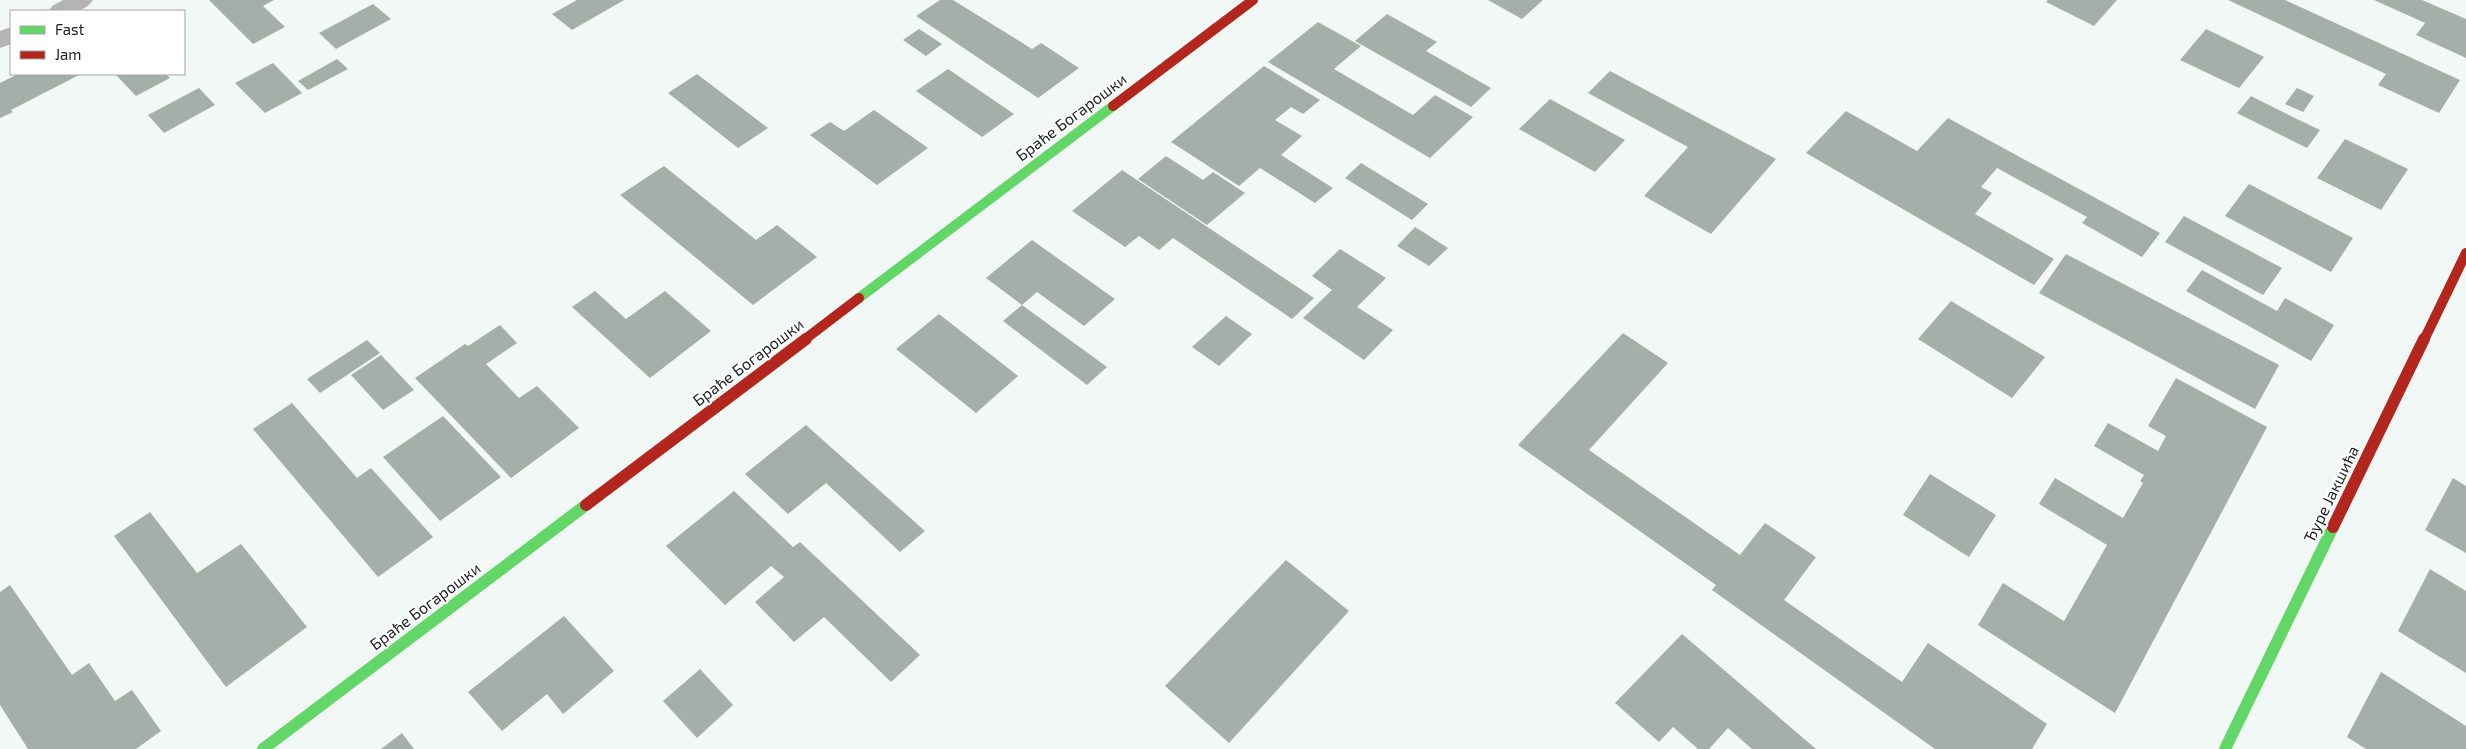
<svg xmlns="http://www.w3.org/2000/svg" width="2466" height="749" font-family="'Exo 2',sans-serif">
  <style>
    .building { fill: #a5afaa }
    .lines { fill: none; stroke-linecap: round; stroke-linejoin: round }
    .street { fill: #b5b4b4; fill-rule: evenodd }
    .fast-far1 { stroke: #63d668; stroke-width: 10 }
    .fast { stroke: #63d668; stroke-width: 12 }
    .jam-far1 { stroke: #b3261e; stroke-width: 10 }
    .jam { stroke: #b3261e; stroke-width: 12 }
    .labels { text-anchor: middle; stroke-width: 4; stroke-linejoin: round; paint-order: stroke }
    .street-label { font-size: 16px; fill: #1b1f1d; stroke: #fff }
  </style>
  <rect width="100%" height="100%" fill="#f2f8f5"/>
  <!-- building -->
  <g class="building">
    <polygon points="209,0 274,0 263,6 285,27 253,44"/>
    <polygon points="577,0 624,0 572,30 552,14"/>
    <polygon points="940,0 953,0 1032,49 1041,43 1079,68 1038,98 916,16"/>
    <polygon points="1488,0 1543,0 1522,19"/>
    <polygon points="2048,0 2117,0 2094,26 2046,2"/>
    <polygon points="2228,0 2285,0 2460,80 2439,113 2378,85 2386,74"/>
    <polygon points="2374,0 2422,0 2466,19 2466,58 2416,35 2425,23"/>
    <polygon points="373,4 391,19 336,49 319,33"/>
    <polygon points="1387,14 1437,42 1426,51 1491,88 1471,107 1355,41"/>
    <polygon points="1318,22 1361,46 1334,69 1413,115 1435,95 1473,117 1430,158 1268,62"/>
    <polygon points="919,29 942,44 926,56 903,40"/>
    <polygon points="2206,29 2264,57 2239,88 2180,60"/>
    <polygon points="337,59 348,69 308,90 298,81"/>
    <polygon points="273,63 302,93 265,113 235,83"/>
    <polygon points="1264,66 1320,100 1303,114 1291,107 1275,120 1302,136 1281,155 1333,188 1315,203 1260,168 1239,186 1171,142"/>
    <polygon points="948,69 1014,114 982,137 916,91"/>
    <polygon points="1610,71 1776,159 1711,234 1644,196 1688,147 1588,93"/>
    <polygon points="18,74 81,74 11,110 13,112 0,118 0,83"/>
    <polygon points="118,74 166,74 170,78 136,96 116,75"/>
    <polygon points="697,74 768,128 738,148 668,93"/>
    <polygon points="199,88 215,105 164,133 148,115"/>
    <polygon points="2297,88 2314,96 2303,112 2285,104"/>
    <polygon points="2251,96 2297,119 2320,130 2307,148 2237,113"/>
    <polygon points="1550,99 1625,140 1595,172 1519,129"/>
    <polygon points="874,110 928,148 877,185 810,135 830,122 844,131"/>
    <polygon points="1846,111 1917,151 1948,118 2160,233 2142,257 2082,223 2087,217 1997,168 1981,187 1992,193 1975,214 2054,259 2034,285 1806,153"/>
    <polygon points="2345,139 2408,169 2381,210 2317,178"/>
    <polygon points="1166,156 1203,180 1213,172 1245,193 1207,225 1138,179"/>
    <polygon points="1361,163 1428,204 1412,220 1345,178"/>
    <polygon points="664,166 756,240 777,225 817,257 753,305 620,195"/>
    <polygon points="1122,170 1314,298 1292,319 1173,238 1159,250 1139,236 1125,247 1072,211"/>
    <polygon points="2249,184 2353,238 2331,272 2225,216"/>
    <polygon points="2184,216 2282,268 2263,295 2165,242"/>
    <polygon points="1415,227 1448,248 1429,266 1397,246"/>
    <polygon points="1032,240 1115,299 1084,326 1037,292 1022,305 986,278"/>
    <polygon points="1340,249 1386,278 1357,307 1393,330 1364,360 1303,318 1332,290 1312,276"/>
    <polygon points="2066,254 2279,365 2255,409 2039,293"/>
    <polygon points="2202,270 2277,311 2285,298 2334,325 2311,361 2186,291"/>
    <polygon points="595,291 626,319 665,291 711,331 650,378 572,307"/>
    <polygon points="1951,301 2045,357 2012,398 1918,339"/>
    <polygon points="1022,305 1107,367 1087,385 1003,321"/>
    <polygon points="939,314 1018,376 976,413 896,349"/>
    <polygon points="1226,316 1252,334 1219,366 1192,347"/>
    <polygon points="500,325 517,343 486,364 519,398 537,386 579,428 511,478 415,378 465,344 468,346"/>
    <polygon points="1623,333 1668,363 1589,450 1740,555 1765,523 1816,557 1784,600 1902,682 1928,643 2047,724 2032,749 1935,749 1712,590 1716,585 1518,445"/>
    <polygon points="367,340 380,353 320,393 307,379"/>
    <polygon points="381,355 414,390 383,410 351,375"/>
    <polygon points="2176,378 2267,427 2115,713 1978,625 2003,583 2064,621 2107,545 2039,504 2055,478 2123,518 2143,483 2140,481 2144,475 2094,446 2108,423 2158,451 2166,436 2148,426"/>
    <polygon points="292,403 357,478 371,468 433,537 378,577 253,429"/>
    <polygon points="443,416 501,477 440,521 383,457"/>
    <polygon points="806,425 925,531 900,552 826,483 788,514 745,474"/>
    <polygon points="1930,474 1996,515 1969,557 1903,515"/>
    <polygon points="2453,478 2466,486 2466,553 2425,530"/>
    <polygon points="734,491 793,547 800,542 920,655 891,682 824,617 794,642 755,602 784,577 771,566 725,605 666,546"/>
    <polygon points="150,512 197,573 241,544 307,627 226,687 114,536"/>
    <polygon points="1286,560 1349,611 1229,743 1165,686"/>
    <polygon points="2430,569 2466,591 2466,673 2398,631"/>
    <polygon points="10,585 72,675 89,663 115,701 132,690 161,731 136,749 28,749 0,705 0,592"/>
    <polygon points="564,616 614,671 563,714 547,694 502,731 468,692"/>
    <polygon points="1682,634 1816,749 1752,749 1728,728 1709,749 1698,749 1673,727 1659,742 1615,703"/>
    <polygon points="700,669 733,705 697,738 663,701"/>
    <polygon points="2381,672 2466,726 2466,749 2366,749 2347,737"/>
    <polygon points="402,733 414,749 381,749"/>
  </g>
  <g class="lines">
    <!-- street -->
    <g class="street">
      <path d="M63,0H93C84,15 64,11 49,11L52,6Z"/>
      <polygon points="11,27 11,44 0,48 0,31"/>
    </g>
    <!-- fast-far1 -->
    <polyline class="fast-far1" points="859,298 1113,106"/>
    <!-- fast -->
    <g class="fast">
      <polyline points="263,749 586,505"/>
      <polyline points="2225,749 2333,527"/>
    </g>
    <!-- jam-far1 -->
    <g class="jam-far1">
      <polyline points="1113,106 1253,0"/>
      <polyline points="804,340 859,298"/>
      <polyline points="2424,340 2466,253"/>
    </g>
    <!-- jam -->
    <g class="jam">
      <polyline points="586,505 806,339"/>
      <polyline points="2333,527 2424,339"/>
    </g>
  </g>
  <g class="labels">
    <!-- street labels -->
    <g class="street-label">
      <text transform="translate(1071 117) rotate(-37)" y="6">Браће Богарошки</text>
      <text transform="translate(748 362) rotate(-37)" y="6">Браће Богарошки</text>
      <text transform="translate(2331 494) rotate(-64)" y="6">Ђуре Јакшића</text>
      <text transform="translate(425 606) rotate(-37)" y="6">Браће Богарошки</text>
    </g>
  </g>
  <!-- legend -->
  <rect x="10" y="10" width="175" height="65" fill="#ffffff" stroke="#a4a5a5"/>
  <rect x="20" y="26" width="25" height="8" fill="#63d668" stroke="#a4a5a5"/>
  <text x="55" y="35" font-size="15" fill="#1b1f1d">Fast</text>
  <rect x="20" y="51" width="25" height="8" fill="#b3261e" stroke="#a4a5a5"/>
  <text x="55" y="60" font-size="15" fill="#1b1f1d">Jam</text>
</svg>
